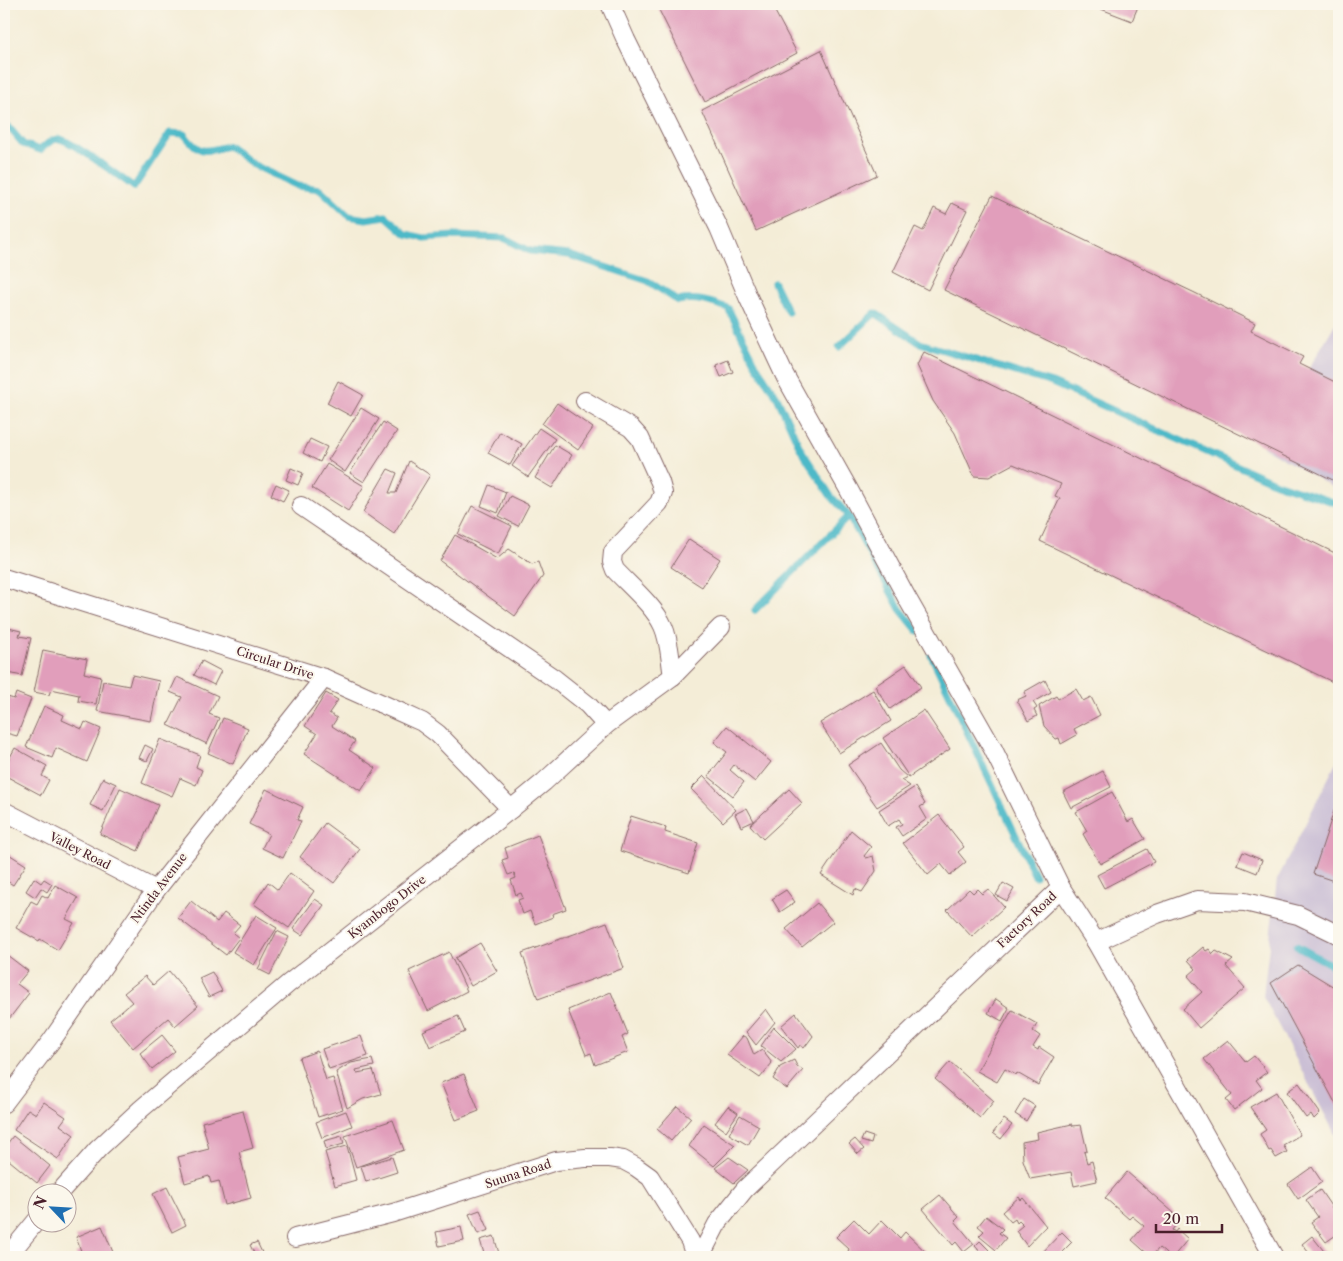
<svg xmlns="http://www.w3.org/2000/svg" width="1343" height="1261" font-family="'Libre Caslon Text',serif">
  <style>
    .industrial { fill: #cbbfd5 }
    .lines { fill: none; stroke-linecap: round; stroke-linejoin: round }
    .stream { stroke: #4db9c8; stroke-width: 7 }
    .building { fill: #e19ebb }
    .street-casing { stroke: #866767; stroke-width: 20 }
    .street { stroke: #fff; stroke-width: 18 }
    .labels { text-anchor: middle; stroke-width: 4; stroke-linejoin: round; paint-order: stroke }
    .street-label { font-size: 12px; fill: #4a1f2b; stroke: #fbf7ec }
  </style>
  <rect width="100%" height="100%" fill="#fbf7ec"/>
  <filter id="ink" filterUnits="userSpaceOnUse"><feTurbulence type="fractalNoise" baseFrequency=".02" numOctaves="2"/><feDisplacementMap in="SourceGraphic" scale="10" xChannelSelector="R" yChannelSelector="G"/><feConvolveMatrix kernelMatrix="1 2 1 2 8 2 1 2 1" color-interpolation-filters="sRGB"/></filter>
  <filter id="wash" filterUnits="userSpaceOnUse"><feTurbulence type="fractalNoise" baseFrequency=".0096" numOctaves="4" result="noise"/><feDisplacementMap in="SourceGraphic" scale="20" xChannelSelector="R" yChannelSelector="G"/><feGaussianBlur stdDeviation="1.12" result="paint"/><feColorMatrix in="noise" values="0 0 0 0 0 0 0 0 0 0 0 0 0 0 0 0 0 1.4 0 .05"/><feComposite in="paint" operator="in"/></filter>
  <g filter="url(#wash)">
    <rect width="100%" height="100%" fill="#f4edd7"/>
    <!-- industrial -->
    <g class="industrial">
      <polygon points="1339,317 1339,491 1263,447"/>
      <polygon points="1339,757 1339,1142 1263,996 1277,880"/>
    </g>
    <g class="lines">
      <!-- stream -->
      <g class="stream">
        <path d="M4,124L8,126L23,144L40,150C46,145 52,138 60,139C72,141 121,178 134,187L170,133L184,134C200,155 204,152 228,146L254,165L298,186L320,189L349,216L366,219L386,216L406,234L424,238L454,236L504,238L530,251L569,255L648,281L678,301C697,297 710,302 728,308L758,368L777,397L800,448L830,495L849,516L900,609L918,631"/>
        <polyline points="774,283 788,312"/>
        <polyline points="839,347 875,313 920,343 1052,383 1276,483 1339,504"/>
        <polyline points="755,610 849,516"/>
        <polyline points="931,655 1035,876"/>
        <polyline points="1297,946 1339,969"/>
      </g>
    </g>
    <g id="blocks">
      <!-- building -->
      <g class="building">
        <polygon points="656,4 771,4 797,53 705,102"/>
        <polygon points="1088,4 1139,4 1132,21"/>
        <polygon points="821,50 877,175 756,231 702,111"/>
        <polygon points="992,196 1195,293 1255,323 1251,331 1303,357 1299,364 1339,384 1339,483 944,290"/>
        <polygon points="952,203 967,210 928,290 893,272 915,227 923,231 934,208 946,214"/>
        <polygon points="924,352 1339,555 1339,685 1040,541 1060,498 1055,496 1061,484 1013,464 989,477 974,476 955,433 933,401 917,365"/>
        <polygon points="728,360 733,372 721,377 716,365"/>
        <polygon points="338,381 363,395 351,416 327,403"/>
        <polygon points="557,403 593,428 578,450 542,424"/>
        <polygon points="361,408 379,419 345,472 328,460"/>
        <polygon points="383,422 397,431 364,482 350,473"/>
        <polygon points="539,428 555,439 528,477 512,466"/>
        <polygon points="500,432 522,444 510,465 488,453"/>
        <polygon points="310,439 327,447 320,462 303,453"/>
        <polygon points="555,445 572,455 552,488 535,478"/>
        <polygon points="409,461 430,475 394,534 363,512 388,469 397,473 389,493 396,493"/>
        <polygon points="327,464 364,486 348,511 312,488"/>
        <polygon points="291,468 303,473 298,485 286,480"/>
        <polygon points="276,484 289,490 283,501 271,495"/>
        <polygon points="489,485 506,492 498,513 481,506"/>
        <polygon points="510,496 529,505 518,526 499,516"/>
        <polygon points="472,506 512,526 498,554 458,534"/>
        <polygon points="455,535 497,559 509,549 532,564 538,562 543,576 515,616 440,561"/>
        <polygon points="689,539 720,559 702,587 671,567"/>
        <polygon points="4,627 21,631 19,636 31,638 22,676 4,672"/>
        <polygon points="43,650 87,659 84,673 101,677 96,704 78,701 79,695 51,689 49,695 34,692"/>
        <polygon points="202,661 221,671 214,685 194,675"/>
        <polygon points="906,665 921,687 890,709 875,686"/>
        <polygon points="132,675 159,681 151,721 97,711 103,681 129,686"/>
        <polygon points="177,677 218,696 209,714 219,718 207,744 168,725 182,697 170,692"/>
        <polygon points="1045,680 1051,692 1033,702 1037,708 1034,710 1037,716 1028,721 1017,700 1026,696 1024,692"/>
        <polygon points="1076,689 1083,701 1091,697 1100,715 1074,729 1077,735 1061,744 1059,738 1056,739 1044,726 1039,706 1056,696 1058,699"/>
        <polygon points="873,690 891,721 839,753 820,723"/>
        <polygon points="16,693 31,699 17,736 6,733 4,739 4,696 14,699"/>
        <polygon points="326,693 338,700 329,713 337,718 332,726 355,741 349,750 376,768 361,791 304,754 317,734 305,726"/>
        <polygon points="44,706 64,715 62,720 82,729 85,722 101,729 87,762 56,748 52,758 26,747"/>
        <polygon points="924,710 950,749 909,777 883,738"/>
        <polygon points="223,718 248,728 233,764 208,753"/>
        <polygon points="727,726 771,762 755,782 734,765 730,770 744,782 733,796 708,776 727,752 714,742"/>
        <polygon points="160,739 200,755 196,767 202,770 196,785 180,778 172,796 142,783"/>
        <polygon points="881,743 899,770 907,777 901,780 910,786 877,807 848,765"/>
        <polygon points="145,745 153,749 147,761 139,758"/>
        <polygon points="15,748 47,766 42,776 49,780 41,795 4,775 4,768"/>
        <polygon points="1103,771 1111,787 1071,808 1063,792"/>
        <polygon points="704,776 736,810 723,822 691,789"/>
        <polygon points="103,778 116,784 103,811 90,805"/>
        <polygon points="915,787 925,804 920,807 927,819 902,836 896,827 902,824 899,819 888,826 879,810"/>
        <polygon points="120,788 158,805 138,851 100,834"/>
        <polygon points="266,789 303,807 297,820 301,821 283,858 262,848 269,834 249,824"/>
        <polygon points="789,789 802,803 763,839 750,825"/>
        <polygon points="1112,792 1128,822 1133,819 1145,839 1100,864 1083,834 1087,831 1076,812"/>
        <polygon points="1336,805 1339,806 1339,865 1334,881 1313,874"/>
        <polygon points="747,808 754,821 741,827 735,814"/>
        <polygon points="939,815 964,847 958,852 966,862 950,875 941,864 928,875 903,843"/>
        <polygon points="631,816 666,827 665,832 698,843 689,873 620,851"/>
        <polygon points="325,823 360,849 334,883 300,857"/>
        <polygon points="851,830 871,847 864,856 866,858 873,856 876,871 862,892 855,889 853,895 821,875"/>
        <polygon points="538,835 566,909 552,914 553,917 535,924 530,911 523,914 518,900 523,898 521,893 516,895 511,880 516,878 514,873 508,875 502,860 508,858 505,848"/>
        <polygon points="1147,849 1154,862 1104,888 1097,875"/>
        <polygon points="4,851 26,865 13,885 4,879"/>
        <polygon points="1243,852 1262,860 1257,873 1237,865"/>
        <polygon points="290,873 314,891 289,928 254,904 268,882 278,890"/>
        <polygon points="34,878 41,883 44,879 52,884 47,892 41,888 35,897 26,891"/>
        <polygon points="1003,883 1014,889 1007,901 996,895"/>
        <polygon points="55,885 78,898 66,919 74,923 58,950 40,939 39,941 16,928 31,901 37,904 42,895 48,898"/>
        <polygon points="969,889 973,893 977,889 982,894 988,889 1004,907 972,937 947,910"/>
        <polygon points="786,890 795,902 780,912 772,899"/>
        <polygon points="315,899 324,905 302,935 293,929"/>
        <polygon points="191,901 217,922 224,913 240,925 233,933 239,938 226,955 178,918"/>
        <polygon points="817,903 833,922 802,947 786,929"/>
        <polygon points="256,915 277,928 254,965 233,952"/>
        <polygon points="607,922 624,968 538,999 522,953"/>
        <polygon points="277,931 289,937 270,975 258,969"/>
        <polygon points="480,943 497,971 471,986 455,958"/>
        <polygon points="1203,947 1206,951 1209,949 1213,954 1216,951 1233,960 1226,966 1245,988 1199,1028 1183,1009 1202,992 1188,976 1196,969 1188,960"/>
        <polygon points="449,952 467,991 428,1011 409,971"/>
        <polygon points="7,955 28,971 17,984 29,993 9,1019 4,1015 4,959"/>
        <polygon points="1298,965 1339,990 1339,1110 1271,983"/>
        <polygon points="169,971 198,1006 175,1026 168,1018 133,1048 110,1020 132,1002 124,993 145,976 153,985"/>
        <polygon points="212,972 222,991 209,997 199,978"/>
        <polygon points="611,992 628,1034 622,1037 628,1052 595,1065 591,1053 586,1055 568,1010"/>
        <polygon points="996,999 1009,1008 1002,1021 988,1013"/>
        <polygon points="766,1009 775,1022 756,1045 746,1032"/>
        <polygon points="1012,1010 1037,1024 1033,1031 1040,1036 1033,1047 1038,1050 1039,1047 1054,1057 1038,1085 1017,1073 1016,1075 1005,1069 997,1082 977,1071"/>
        <polygon points="796,1013 813,1036 804,1048 800,1045 798,1048 781,1026"/>
        <polygon points="458,1016 465,1032 430,1047 423,1031"/>
        <polygon points="774,1027 796,1049 781,1062 761,1046"/>
        <polygon points="162,1035 175,1051 152,1069 140,1053"/>
        <polygon points="361,1036 368,1056 329,1069 322,1049"/>
        <polygon points="743,1036 747,1038 754,1055 762,1050 772,1063 760,1078 727,1055"/>
        <polygon points="1228,1040 1246,1062 1254,1056 1267,1072 1256,1080 1262,1088 1234,1110 1226,1100 1232,1095 1204,1059"/>
        <polygon points="317,1051 326,1080 333,1078 343,1109 318,1117 299,1058"/>
        <polygon points="372,1059 374,1066 356,1070 357,1073 373,1070 381,1094 363,1099 347,1108 336,1072 351,1063"/>
        <polygon points="794,1060 797,1066 803,1070 787,1089 773,1079 780,1067"/>
        <polygon points="950,1062 994,1101 980,1118 935,1079"/>
        <polygon points="464,1074 479,1111 456,1120 441,1083"/>
        <polygon points="1299,1083 1320,1113 1314,1119 1311,1114 1306,1118 1287,1092"/>
        <polygon points="1276,1092 1300,1135 1283,1145 1287,1152 1276,1158 1271,1150 1269,1151 1260,1134 1266,1130 1250,1107"/>
        <polygon points="1024,1099 1035,1106 1026,1121 1015,1114"/>
        <polygon points="44,1102 66,1117 60,1125 74,1135 58,1159 14,1130 28,1109 36,1114"/>
        <polygon points="677,1106 691,1118 671,1141 657,1129"/>
        <polygon points="728,1106 738,1113 726,1131 715,1123"/>
        <polygon points="243,1111 253,1148 239,1152 251,1198 225,1205 219,1181 211,1183 209,1176 185,1183 178,1157 209,1149 202,1122"/>
        <polygon points="346,1111 352,1126 322,1138 316,1122"/>
        <polygon points="740,1115 759,1126 748,1145 729,1134"/>
        <polygon points="1004,1119 1012,1125 1001,1139 993,1133"/>
        <polygon points="393,1120 404,1150 356,1167 345,1136"/>
        <polygon points="704,1124 735,1145 714,1166 689,1146"/>
        <polygon points="1072,1124 1073,1126 1081,1125 1087,1151 1084,1152 1087,1163 1092,1161 1097,1181 1074,1186 1071,1172 1030,1179 1023,1160 1022,1142 1038,1139 1037,1132"/>
        <polygon points="864,1134 873,1137 871,1144 861,1141"/>
        <polygon points="13,1136 50,1166 37,1183 4,1156 4,1148"/>
        <polygon points="342,1136 344,1144 326,1149 324,1141"/>
        <polygon points="855,1139 864,1149 858,1154 849,1144"/>
        <polygon points="347,1146 356,1180 335,1186 325,1152"/>
        <polygon points="392,1157 397,1172 366,1182 361,1166"/>
        <polygon points="729,1157 748,1170 734,1183 715,1168"/>
        <polygon points="1312,1167 1322,1182 1298,1199 1288,1184"/>
        <polygon points="1127,1172 1174,1213 1171,1216 1178,1222 1172,1230 1175,1232 1177,1229 1188,1239 1173,1257 1170,1257 1159,1248 1151,1257 1132,1240 1144,1226 1132,1216 1129,1219 1105,1198"/>
        <polygon points="167,1187 186,1225 172,1232 153,1194"/>
        <polygon points="1320,1190 1333,1209 1338,1205 1339,1207 1339,1233 1326,1242 1311,1222 1318,1217 1306,1200"/>
        <polygon points="940,1195 959,1217 955,1221 974,1244 964,1252 956,1242 953,1245 923,1209"/>
        <polygon points="1019,1197 1021,1200 1023,1198 1046,1226 1027,1246 1016,1231 1023,1225 1019,1221 1017,1223 1015,1219 1011,1222 1002,1212"/>
        <polygon points="480,1210 489,1230 478,1234 469,1214"/>
        <polygon points="986,1216 1003,1229 999,1233 1006,1238 996,1250 979,1236 984,1231 978,1226"/>
        <polygon points="854,1219 869,1234 882,1220 900,1238 905,1232 931,1257 854,1257 848,1251 849,1249 836,1237"/>
        <polygon points="102,1226 115,1257 77,1257 76,1253 81,1251 76,1237"/>
        <polygon points="461,1227 464,1241 439,1246 436,1232"/>
        <polygon points="1062,1232 1072,1242 1057,1257 1038,1257"/>
        <polygon points="494,1236 500,1257 485,1257 480,1240"/>
        <polygon points="1312,1236 1327,1255 1324,1257 1312,1257 1302,1244"/>
        <polygon points="980,1241 990,1251 984,1256 975,1246"/>
        <polygon points="257,1242 264,1257 256,1257 250,1245"/>
      </g>
    </g>
  </g>
  <g filter="url(#ink)">
    <use href="#blocks" fill-opacity="0" stroke="#866767" stroke-width="1"/>
    <g class="lines">
      <!-- street casing -->
      <g class="street-casing">
        <g id="street">
          <polyline points="610,4 626,40 719,228 748,297 785,376 849,490 907,598 993,749 1061,888"/>
          <path d="M585,401L631,428L640,438L660,482L663,493L659,503L613,552L612,562L615,570C630,586 654,606 663,626C670,641 670,660 673,676"/>
          <polyline points="301,506 555,679 588,705 606,725"/>
          <polyline points="4,578 324,678 400,712 422,722 438,734 511,809"/>
          <polyline points="4,811 156,890"/>
          <polyline points="1096,942 1157,914 1197,900 1245,902 1298,915 1339,935"/>
          <polyline points="4,1103 52,1040 156,890 324,678"/>
          <polyline points="58,1194 98,1149 141,1109 288,984 511,809 544,782 606,725 673,676 721,627"/>
          <polyline points="295,1238 393,1213 556,1161 585,1158 610,1158 623,1160 636,1167 650,1177 690,1241 695,1257"/>
          <polyline points="7,1257 38,1219"/>
          <polyline points="700,1257 717,1224 745,1189 1061,888 1096,942 1274,1257"/>
        </g>
      </g>
      <!-- street -->
      <use href="#street" class="street"/>
    </g>
  </g>
  <g class="labels">
    <!-- street labels -->
    <g class="street-label">
      <text transform="translate(275 663) rotate(18)" y="4">Circular Drive</text>
      <text transform="translate(80 851) rotate(27)" y="4">Valley Road</text>
      <text transform="translate(159 888) rotate(-53)" y="4">Ntinda Avenue</text>
      <text transform="translate(387 907) rotate(-38)" y="4">Kyambogo Drive</text>
      <text transform="translate(1027 920) rotate(-43)" y="4">Factory Road</text>
      <text transform="translate(518 1174) rotate(-18)" y="4">Suuna Road</text>
    </g>
  </g>
  <!-- margin -->
  <rect width="1343" height="1261" fill="none" stroke="#fbf7ec" stroke-width="20"/>
  <!-- north arrow -->
  <g transform="translate(52 1208) rotate(295)"><circle r="24" fill="#fbf7ec" stroke="#b4a19f"/>
  <path d="M0-4L9 19L0 12L-9 19Z" fill="#1f6fb2"/>
  <text y="-8" font-size="14" font-weight="bold" text-anchor="middle" fill="#4a1f2b">N</text>
  </g>
  <!-- scale -->
  <path d="M1156 1224v8h66v-8" fill="none" stroke="#4a1f2b" stroke-width="2.5"/>
  <text x="1163" y="1224" font-size="15" fill="#4a1f2b" stroke="#fbf7ec" stroke-width="4" paint-order="stroke">20 m</text>
</svg>
